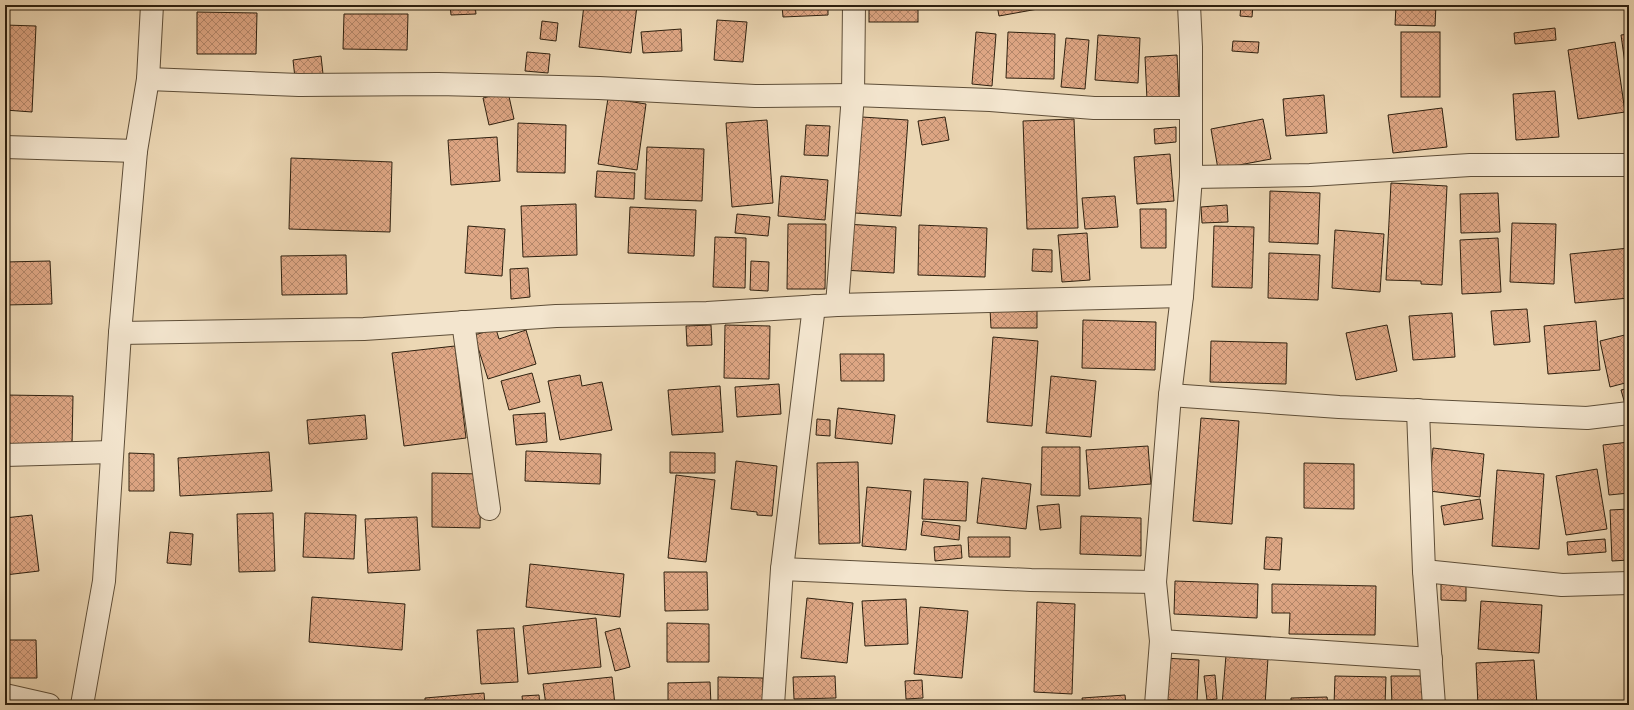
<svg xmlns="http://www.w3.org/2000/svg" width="1634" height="710" font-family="'IM FELL Double Pica',serif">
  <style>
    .building { fill: url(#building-cross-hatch); stroke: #2e200f }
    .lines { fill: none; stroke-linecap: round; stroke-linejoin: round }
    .minor-casing { stroke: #5e4e38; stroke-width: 24 }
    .minor { stroke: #f3e5ce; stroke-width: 22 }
  </style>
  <defs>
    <pattern id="building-cross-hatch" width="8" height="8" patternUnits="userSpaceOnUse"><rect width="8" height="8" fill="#dea684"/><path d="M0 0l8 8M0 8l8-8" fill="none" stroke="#b4876a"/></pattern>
  </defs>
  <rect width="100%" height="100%" fill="#ecd7b4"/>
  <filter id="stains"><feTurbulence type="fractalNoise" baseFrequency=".005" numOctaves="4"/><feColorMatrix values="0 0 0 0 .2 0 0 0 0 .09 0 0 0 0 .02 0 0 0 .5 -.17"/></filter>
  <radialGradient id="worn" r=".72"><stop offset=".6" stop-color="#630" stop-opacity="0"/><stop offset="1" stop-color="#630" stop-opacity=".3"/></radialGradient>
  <!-- building -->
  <g class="building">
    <polygon points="308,5 325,5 325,8 308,9"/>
    <polygon points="393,5 434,5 434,9 393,7"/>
    <polygon points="450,5 475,5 476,14 451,15"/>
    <polygon points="584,5 637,6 631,53 579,47"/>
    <polygon points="678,5 710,5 678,9"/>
    <polygon points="782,5 828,5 828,15 783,17"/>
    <rect x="869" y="5" width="49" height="17"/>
    <polygon points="997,5 1060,5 999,16"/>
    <polygon points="1241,5 1253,5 1252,17 1240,16"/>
    <polygon points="1396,5 1436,5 1435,26 1395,25"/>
    <polygon points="197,12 257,13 256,54 197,54"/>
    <polygon points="344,14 408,14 407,50 343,49"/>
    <polygon points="717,20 747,22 743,62 714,60"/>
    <polygon points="542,21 558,23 556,41 540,39"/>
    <polygon points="5,25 36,26 32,112 5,110"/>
    <polygon points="1555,28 1556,40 1515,44 1514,33"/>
    <polygon points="681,29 682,51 643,53 641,32"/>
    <polygon points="976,32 996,34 992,86 972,84"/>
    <polygon points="1008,32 1055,34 1054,79 1006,78"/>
    <rect x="1401" y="32" width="39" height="65"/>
    <polygon points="1629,34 1629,92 1621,35"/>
    <polygon points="1098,35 1140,38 1138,83 1095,80"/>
    <polygon points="1066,38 1089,40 1085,89 1061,87"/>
    <polygon points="1233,41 1259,42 1258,53 1232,51"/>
    <polygon points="1615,42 1625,112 1578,119 1568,50"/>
    <polygon points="527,52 550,54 548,73 525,71"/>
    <polygon points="1177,55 1179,98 1147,100 1145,57"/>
    <polygon points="321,56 323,74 295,78 293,60"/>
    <polygon points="1555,91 1559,137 1516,140 1513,94"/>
    <polygon points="508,92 514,119 489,125 483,98"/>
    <polygon points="1324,95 1327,133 1286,136 1283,99"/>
    <polygon points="608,98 646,104 637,170 598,164"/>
    <polygon points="1442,108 1447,147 1393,153 1388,115"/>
    <polygon points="862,117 908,120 901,216 855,213"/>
    <polygon points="945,117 949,140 922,145 918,121"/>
    <polygon points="1074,119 1078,228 1027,229 1023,121"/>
    <polygon points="1263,119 1271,159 1218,169 1211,129"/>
    <polygon points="767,120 773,203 732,207 726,123"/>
    <polygon points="518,123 566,125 565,173 517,172"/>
    <polygon points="806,125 830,126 828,156 804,155"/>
    <polygon points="1176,127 1176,142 1155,144 1154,129"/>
    <polygon points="497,137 500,181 451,185 448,140"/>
    <polygon points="647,147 704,149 702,201 645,199"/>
    <polygon points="1170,154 1174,201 1137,204 1134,157"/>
    <polygon points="291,158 392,162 390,232 289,229"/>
    <polygon points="597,171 635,173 634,199 595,197"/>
    <polygon points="781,176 828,180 825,220 778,216"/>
    <polygon points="1391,183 1447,186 1442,285 1421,284 1421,281 1386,280"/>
    <polygon points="1270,191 1320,193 1318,244 1269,242"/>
    <polygon points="1498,193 1500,232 1461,233 1460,194"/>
    <polygon points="1115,196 1118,227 1085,229 1082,198"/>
    <polygon points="576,204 577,255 523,257 521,206"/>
    <polygon points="1227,205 1228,222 1202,223 1201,207"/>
    <polygon points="630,207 696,210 694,256 628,253"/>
    <polygon points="1140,209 1166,209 1166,248 1141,248"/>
    <polygon points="737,214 770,217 768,236 735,233"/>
    <polygon points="1512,223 1556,224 1554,284 1510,282"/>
    <polygon points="788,224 826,224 825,289 787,289"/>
    <polygon points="845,224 896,227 894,273 843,270"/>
    <polygon points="919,225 987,228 985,277 918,275"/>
    <polygon points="468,226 505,229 502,276 465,273"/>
    <polygon points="1214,226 1254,227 1252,288 1212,287"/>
    <polygon points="1335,230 1384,234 1380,292 1332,288"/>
    <polygon points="1087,233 1090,280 1062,282 1058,235"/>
    <polygon points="715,237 746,238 745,288 713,287"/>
    <polygon points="1498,238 1501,292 1462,294 1460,240"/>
    <polygon points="1629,248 1629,298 1575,303 1570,254"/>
    <polygon points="1033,249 1052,250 1052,272 1032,271"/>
    <polygon points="1269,253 1320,255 1318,300 1268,298"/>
    <polygon points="346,255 347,294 282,295 281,256"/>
    <polygon points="50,261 52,304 5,305 5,262"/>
    <polygon points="751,261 769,262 768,291 750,290"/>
    <polygon points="528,268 530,297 511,299 510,269"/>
    <polygon points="1037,308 1037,328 991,328 990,309"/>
    <polygon points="1527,309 1530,342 1494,345 1491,311"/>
    <polygon points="1452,313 1455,357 1413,360 1409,316"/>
    <polygon points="1083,320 1156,322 1155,370 1082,368"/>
    <polygon points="1596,321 1600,370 1548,374 1544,326"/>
    <polygon points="711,325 712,345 687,346 686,326"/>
    <polygon points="725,325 770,326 769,379 724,378"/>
    <polygon points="1387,325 1397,371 1356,380 1346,333"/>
    <polygon points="496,329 499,339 526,330 536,364 488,379 474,335"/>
    <polygon points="1629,334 1629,382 1610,387 1600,341"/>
    <polygon points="993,337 1038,341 1032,426 987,422"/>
    <polygon points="1211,341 1287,343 1286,384 1210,382"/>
    <polygon points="455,346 466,438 404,446 392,353"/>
    <polygon points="840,354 884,354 884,381 841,381"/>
    <polygon points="532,373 540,402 509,410 501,381"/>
    <polygon points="580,375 582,386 602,382 612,430 560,440 548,381"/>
    <polygon points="1051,376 1096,381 1091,437 1046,433"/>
    <polygon points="779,384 781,414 737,417 735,387"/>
    <polygon points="720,386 723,432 672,435 668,390"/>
    <polygon points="1629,388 1629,403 1625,404 1621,390"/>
    <polygon points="5,395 73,396 72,445 5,445"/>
    <polygon points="838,408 895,415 892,444 835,438"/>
    <polygon points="545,413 547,442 516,445 513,415"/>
    <polygon points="365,415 367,439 309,444 307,420"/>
    <polygon points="1201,418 1239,421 1232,524 1193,521"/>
    <polygon points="817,419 830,420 830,436 816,435"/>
    <polygon points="1629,442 1629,493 1609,495 1603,445"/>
    <polygon points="1148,446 1151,484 1089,489 1086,450"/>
    <polygon points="1042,447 1080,447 1080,496 1041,495"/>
    <polygon points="1433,448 1484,454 1480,497 1429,491"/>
    <polygon points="526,451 601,454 600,484 525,481"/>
    <polygon points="269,452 272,491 180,496 178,458"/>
    <polygon points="670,452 715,453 715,473 670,473"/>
    <polygon points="129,453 154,454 154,491 129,491"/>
    <polygon points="736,461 777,466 772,516 757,515 757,512 731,509"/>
    <polygon points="858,462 860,543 819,544 817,463"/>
    <polygon points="1304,463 1354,464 1354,509 1304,508"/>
    <polygon points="1597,469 1607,529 1566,535 1556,476"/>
    <polygon points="1497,470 1544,474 1539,549 1492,546"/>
    <polygon points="432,473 481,474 480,528 432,527"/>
    <polygon points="676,475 715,480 706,562 668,558"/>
    <polygon points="982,478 1031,484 1026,529 977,523"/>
    <polygon points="924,479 968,482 966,521 922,519"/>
    <polygon points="867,487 911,491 906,550 862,546"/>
    <polygon points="1480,499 1483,519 1444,525 1441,506"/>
    <polygon points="1059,504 1061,528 1040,530 1037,506"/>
    <polygon points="1629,509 1629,560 1612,561 1610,510"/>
    <polygon points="273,513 275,571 239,572 237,514"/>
    <polygon points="305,513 356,515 354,559 303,557"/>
    <polygon points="32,515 39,571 5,575 5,518"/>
    <polygon points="1081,516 1141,518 1141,556 1080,554"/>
    <polygon points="417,517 420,570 368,573 365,519"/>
    <polygon points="923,521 960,526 959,540 921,535"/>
    <polygon points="170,532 193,534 191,565 167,563"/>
    <polygon points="968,537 1010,537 1010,557 969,557"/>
    <polygon points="1266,537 1282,538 1280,570 1264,569"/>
    <polygon points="1605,539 1606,552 1568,555 1567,542"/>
    <polygon points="961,545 962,558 935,561 934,547"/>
    <polygon points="530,564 624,574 620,617 526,607"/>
    <polygon points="664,572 707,572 708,610 665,611"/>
    <polygon points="1175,581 1258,584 1257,618 1174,614"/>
    <polygon points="1441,581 1466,582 1466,601 1441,600"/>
    <polygon points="1272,584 1376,586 1375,635 1289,634 1290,613 1272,613"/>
    <polygon points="312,597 405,604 402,650 309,642"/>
    <polygon points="807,598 853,603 847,663 801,658"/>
    <polygon points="906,599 908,644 865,646 862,601"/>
    <polygon points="1481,601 1542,605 1539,653 1478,649"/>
    <polygon points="1037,602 1075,604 1072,694 1034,692"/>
    <polygon points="920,607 968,611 962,678 914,674"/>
    <polygon points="596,618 601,667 528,674 523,626"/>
    <polygon points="667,623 709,624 709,662 667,662"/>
    <polygon points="514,628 518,682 481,684 477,630"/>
    <polygon points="620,628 630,667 615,671 605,632"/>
    <polygon points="5,640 36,640 37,678 5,678"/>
    <polygon points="1226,655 1268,658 1265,705 1222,705"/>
    <polygon points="1164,658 1199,660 1197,702 1161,699"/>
    <polygon points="1534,660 1537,705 1478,705 1476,663"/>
    <polygon points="1215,675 1217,699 1207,700 1204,676"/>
    <polygon points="835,676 836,698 794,699 793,677"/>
    <polygon points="1335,676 1386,677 1385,705 1334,705"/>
    <polygon points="1391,676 1422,676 1423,705 1392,705"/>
    <polygon points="612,677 615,705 546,705 543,684"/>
    <polygon points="718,677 763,678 763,705 718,705"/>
    <polygon points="922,680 923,698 906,699 905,681"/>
    <polygon points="710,682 711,705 668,705 668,683"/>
    <polygon points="484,693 485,705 425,705 425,698"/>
    <polygon points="539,695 540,705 523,705 522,696"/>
    <polygon points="1125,695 1126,705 1083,705 1082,698"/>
    <polygon points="1327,697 1328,705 1291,705 1291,698"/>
  </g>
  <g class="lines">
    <!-- minor casing -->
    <g class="minor-casing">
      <g id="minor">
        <polyline points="148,79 299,85 438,84 599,88 755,96 853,95 990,100 1094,108 1190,108"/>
        <polyline points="5,147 136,151"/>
        <polyline points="1191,177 1310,175 1470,165 1629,165"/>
        <polyline points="837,305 853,95 854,5"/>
        <polyline points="463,322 489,509"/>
        <polyline points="120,333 364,329 556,316 707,313 837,305 1182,296"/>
        <polyline points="1170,395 1339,407 1587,418 1629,413"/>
        <polyline points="1418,410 1424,571 1434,705"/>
        <polyline points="5,455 112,452"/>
        <polyline points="782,569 1031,580 1155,582"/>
        <polyline points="1424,571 1562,585 1629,583"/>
        <polyline points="1161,641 1431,659"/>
        <polyline points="5,695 49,705"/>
        <polyline points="82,705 104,581 120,333 136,151 148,79 152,5"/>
        <polyline points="773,705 782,569 814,306"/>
        <polyline points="1156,705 1161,641 1155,582 1170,395 1182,296 1191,177 1191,47 1189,5"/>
      </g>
    </g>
    <!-- minor -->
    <use href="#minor" class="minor"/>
  </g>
  <!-- margin -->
  <rect width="1634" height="710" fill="none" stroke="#ecd7b4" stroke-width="20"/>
  <rect x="6" y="6" width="1622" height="698" fill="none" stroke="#2e200f" stroke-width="2"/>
  <rect x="10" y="10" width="1614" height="690" fill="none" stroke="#2e200f"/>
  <rect width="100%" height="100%" filter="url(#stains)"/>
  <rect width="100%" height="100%" fill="url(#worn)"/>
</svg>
